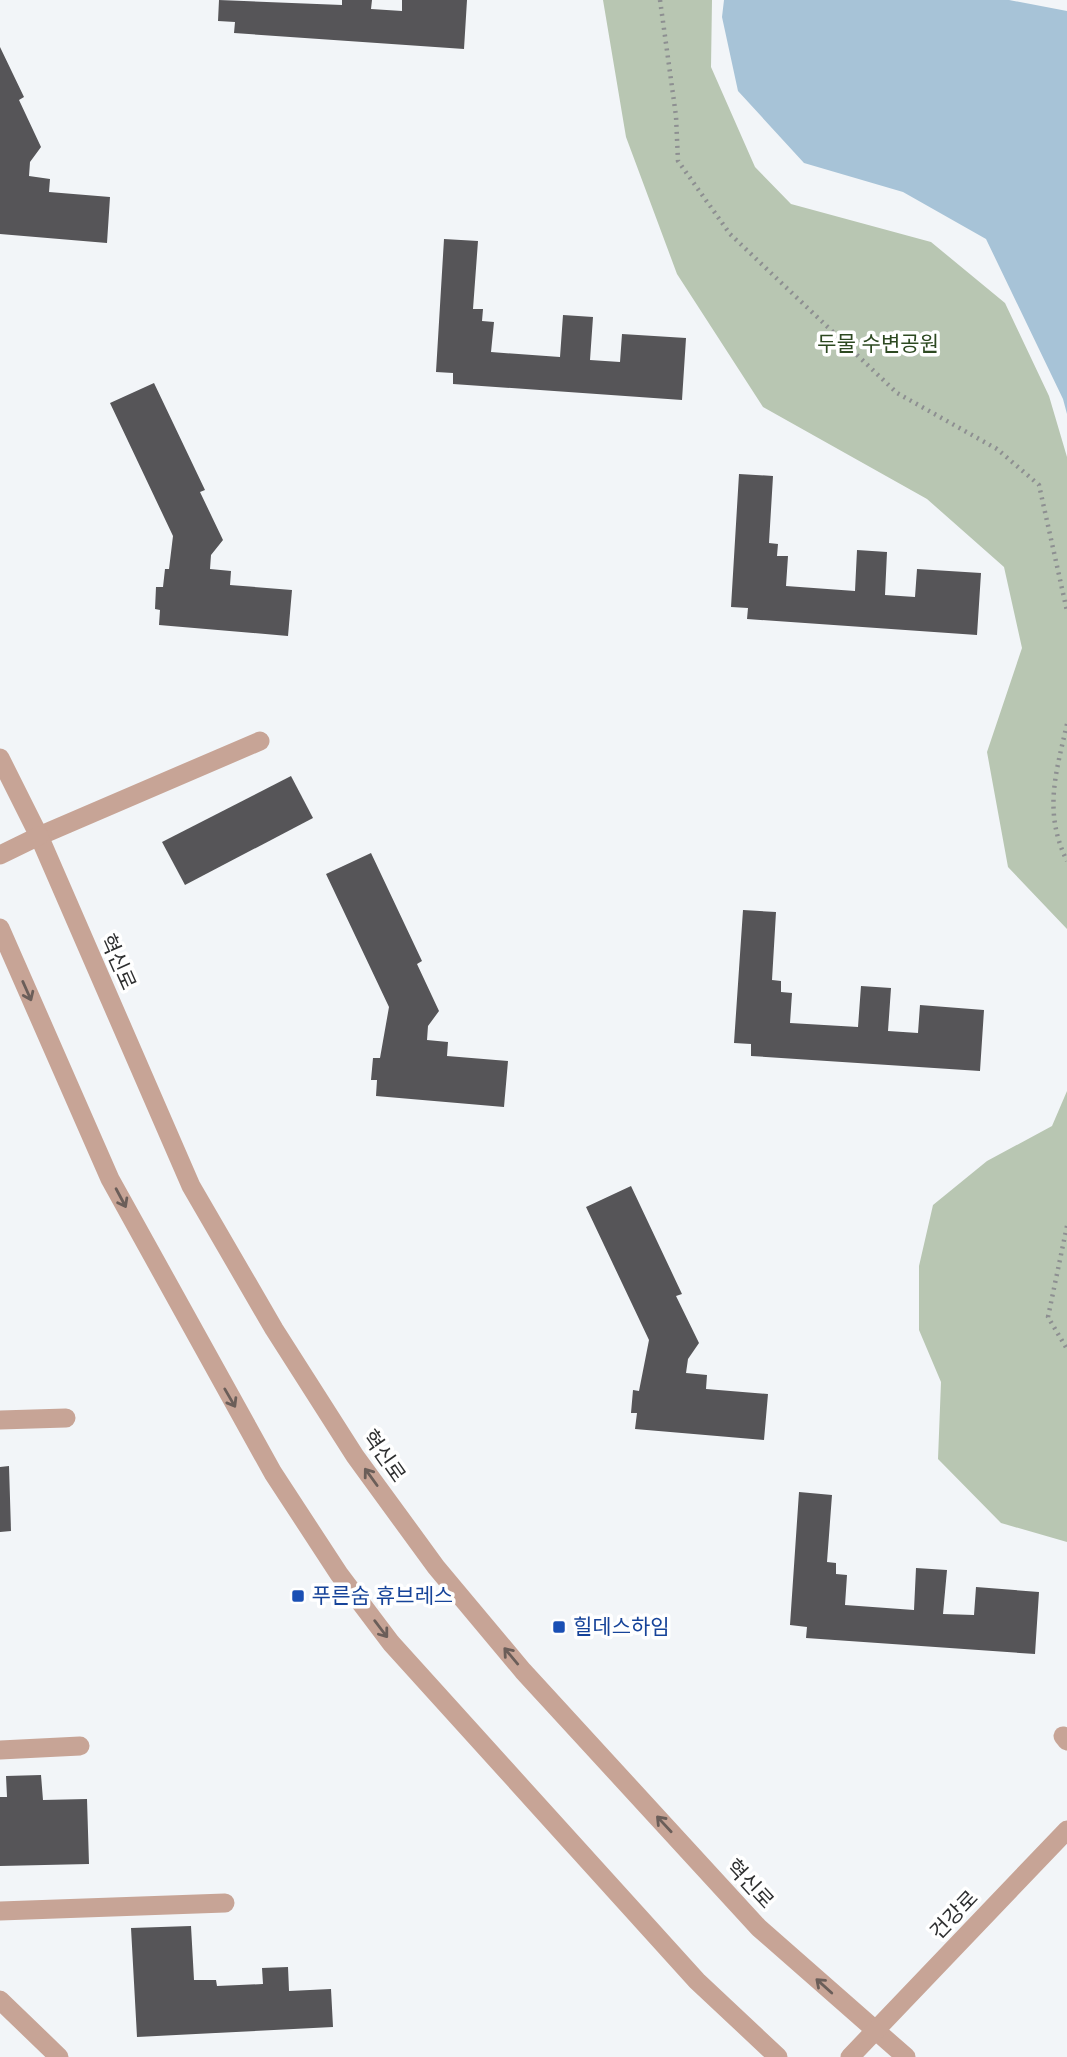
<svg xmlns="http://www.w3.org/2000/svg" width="1067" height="2057" font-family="Inter,'Noto Sans KR',sans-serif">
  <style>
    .green { fill: #b8c6b2 }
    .water { fill: #a7c3d7 }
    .building { fill: #565558 }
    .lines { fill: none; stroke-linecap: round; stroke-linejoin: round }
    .path { stroke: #8d8f91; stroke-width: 4.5; stroke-dasharray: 2 5; stroke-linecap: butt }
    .service { stroke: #c7a496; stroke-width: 19 }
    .tertiary { stroke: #c7a496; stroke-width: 19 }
    .oneway { stroke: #6b5e59 }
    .transit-dot { fill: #1a4fb4; stroke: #fff; stroke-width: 2.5 }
    .labels { text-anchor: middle; stroke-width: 7; stroke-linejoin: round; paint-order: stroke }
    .park-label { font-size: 21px; fill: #2d4921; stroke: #fff }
    .street-label { font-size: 21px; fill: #2e2f30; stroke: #fff }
    .transit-label { font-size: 21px; fill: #164399; stroke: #fff; text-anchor: start }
  </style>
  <rect width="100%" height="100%" fill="#f2f5f8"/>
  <!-- green -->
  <g class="green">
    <polygon points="603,0 712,0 711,67 755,167 791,204 931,242 1005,303 1049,396 1067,457 1067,929 1008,867 987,752 1022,648 1004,567 927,499 763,407 677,274 626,137"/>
    <polygon points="1067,1091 1067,1542 1001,1523 938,1459 941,1382 919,1330 919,1266 933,1205 987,1161 1052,1126"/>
  </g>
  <!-- water -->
  <polygon class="water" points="724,0 1009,0 1067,11 1067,414 1063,399 986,239 903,192 804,163 738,91 722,17"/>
  <!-- building -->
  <g class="building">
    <polygon points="219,0 342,5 342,0 372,0 371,9 402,11 402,0 467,0 464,49 234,33 235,22 218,21"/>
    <polygon points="0,47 24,97 19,100 41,147 30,162 29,176 50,179 49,192 110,197 107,243 0,234"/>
    <polygon points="444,239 478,241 473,309 483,309 482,321 494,322 491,352 560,357 563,315 593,317 590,360 620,362 622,334 686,338 682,400 453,384 453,373 436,372"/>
    <polygon points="154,383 205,490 200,492 223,540 211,555 210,569 231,571 230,585 292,590 288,636 159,625 160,610 155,609 156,587 163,587 165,569 169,569 173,536 110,403"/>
    <polygon points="739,474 773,476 769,543 778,544 777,556 788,556 786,586 855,591 857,550 887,552 885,595 915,597 917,569 981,573 977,635 747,619 748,608 731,607"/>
    <polygon points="291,776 313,818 185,885 162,842"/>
    <polygon points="371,853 422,961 417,964 439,1011 428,1026 427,1040 448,1042 447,1056 508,1061 504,1107 376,1096 377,1080 371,1080 373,1058 380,1058 389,1007 326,874"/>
    <polygon points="743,910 776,912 772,980 781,981 781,992 792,993 790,1023 858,1027 861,986 891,988 888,1031 918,1033 920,1005 984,1010 980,1071 751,1056 751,1044 734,1043"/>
    <polygon points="631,1186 682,1294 676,1296 699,1343 688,1359 686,1373 707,1375 706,1389 768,1394 764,1440 635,1429 637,1413 631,1413 633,1390 639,1391 649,1340 586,1207"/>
    <polygon points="9,1466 11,1531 0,1532 0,1467"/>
    <polygon points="799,1492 832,1495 827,1562 836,1563 836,1574 847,1575 845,1605 914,1610 916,1568 947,1570 943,1614 974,1615 976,1587 1039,1592 1035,1654 806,1638 807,1627 790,1625"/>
    <polygon points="41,1775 43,1800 87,1799 89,1864 0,1866 0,1797 7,1797 6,1776"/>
    <polygon points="191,1926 194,1980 216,1980 217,1986 263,1984 262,1968 288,1967 289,1991 331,1989 333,2027 137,2037 131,1928"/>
  </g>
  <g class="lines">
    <!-- path -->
    <g class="path">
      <polyline points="660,0 676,116 678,161 730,234 897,393 997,449 1039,485 1067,611"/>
      <path d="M1067,724C1056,773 1043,812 1067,861"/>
      <polyline points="1067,1226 1048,1317 1067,1349"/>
    </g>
    <!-- service -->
    <g class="service">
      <polyline points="39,836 260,741"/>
      <polyline points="0,1420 66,1418"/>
      <polyline points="1063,1736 1067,1741"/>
      <polyline points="0,1750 80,1746"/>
      <polyline points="0,1911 225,1903"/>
      <polyline points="0,2000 59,2057"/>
    </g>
    <!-- tertiary -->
    <g class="tertiary">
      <polyline points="0,758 39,836 191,1186 274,1329 355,1456 436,1567 523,1671 759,1928 906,2057"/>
      <polyline points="0,855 39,836"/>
      <polyline points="0,928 110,1179 273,1473 339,1574 391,1643 697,1981 778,2057"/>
      <polyline points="850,2057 1067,1830"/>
    </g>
  </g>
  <!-- one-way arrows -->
  <defs><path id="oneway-shaft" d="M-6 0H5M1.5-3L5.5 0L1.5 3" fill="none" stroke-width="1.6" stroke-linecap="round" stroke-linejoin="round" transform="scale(1.75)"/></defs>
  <g class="oneway">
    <use href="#oneway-shaft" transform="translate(27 991) rotate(66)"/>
    <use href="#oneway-shaft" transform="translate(121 1198) rotate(62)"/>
    <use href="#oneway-shaft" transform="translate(230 1398) rotate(60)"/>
    <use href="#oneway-shaft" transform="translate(371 1477) rotate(-126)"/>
    <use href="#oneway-shaft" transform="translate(381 1629) rotate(53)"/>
    <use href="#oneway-shaft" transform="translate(511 1656) rotate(-130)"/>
    <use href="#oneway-shaft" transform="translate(664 1824) rotate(-133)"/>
    <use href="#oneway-shaft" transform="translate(824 1986) rotate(-138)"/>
  </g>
  <!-- markers -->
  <g class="transit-dot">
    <rect x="291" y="1589" width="14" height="14" rx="3.5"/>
    <rect x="552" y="1620" width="14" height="14" rx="3.5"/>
  </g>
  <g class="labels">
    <!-- park labels -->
    <g class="park-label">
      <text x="878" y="351">두물 수변공원</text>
    </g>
    <!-- street labels -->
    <g class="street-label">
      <text transform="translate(118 962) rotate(66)" y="7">혁신로</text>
      <text transform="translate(384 1456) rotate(55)" y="7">혁신로</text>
      <text transform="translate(750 1884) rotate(47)" y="7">혁신로</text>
      <text transform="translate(954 1915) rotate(-46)" y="7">건강로</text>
    </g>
    <!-- transit labels -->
    <g class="transit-label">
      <text x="312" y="1603">푸른숨 휴브레스</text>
      <text x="573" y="1634">힐데스하임</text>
    </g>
  </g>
</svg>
